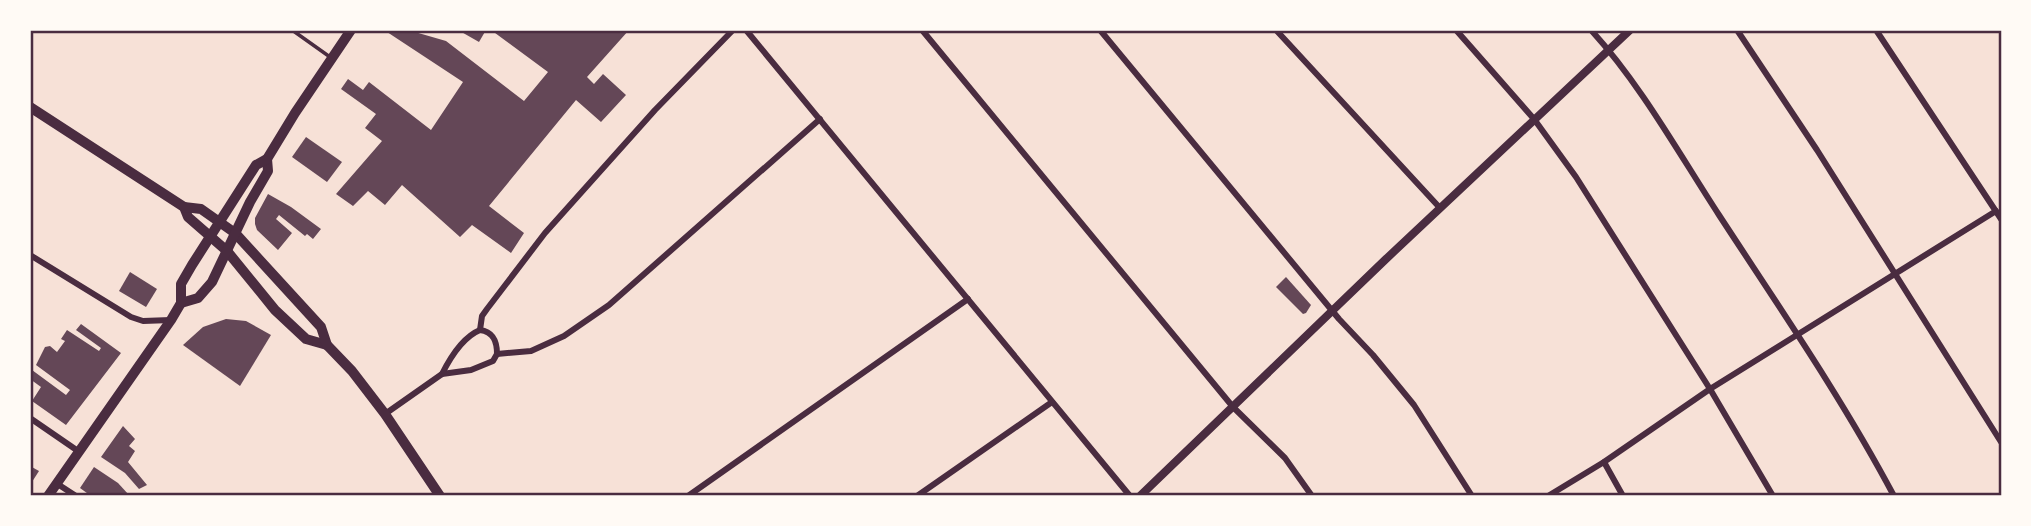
<svg xmlns="http://www.w3.org/2000/svg" width="2031" height="526" font-family="'Roboto Serif',serif">
  <style>
    .building { fill: #644757 }
    .lines { fill: none; stroke-linecap: round; stroke-linejoin: round }
    .service { stroke: #4a2c40; stroke-width: 3.5 }
    .minor { stroke: #4a2c40; stroke-width: 6 }
    .tertiary { stroke: #4a2c40; stroke-width: 8 }
    .primary { stroke: #4a2c40; stroke-width: 10 }
    .trunk { stroke: #4a2c40; stroke-width: 10 }
    .neatline { fill: none; stroke: #4a2c40; stroke-width: 2.5 }
  </style>
  <rect width="100%" height="100%" fill="#f7e1d7"/>
  <!-- building -->
  <g class="building">
    <polygon points="384,30 408,30 446,41 524,101 548,72 491,30 629,30 587,77 594,84 603,74 626,95 601,122 576,100 489,206 524,233 511,253 472,225 460,237 402,185 385,205 368,191 353,206 336,194 382,141 365,128 376,114 341,89 348,79 363,90 369,82 431,130 463,82"/>
    <polygon points="458,30 486,30 479,42"/>
    <polygon points="306,137 342,162 327,182 292,157"/>
    <polygon points="268,194 291,207 321,229 313,239 307,234 305,236 279,215 276,219 292,233 278,250 257,230 255,224 255,218"/>
    <polygon points="130,272 157,289 146,307 119,291"/>
    <polygon points="1286,277 1311,305 1306,313 1303,314 1276,287"/>
    <polygon points="226,319 246,321 271,335 240,386 183,345 203,327"/>
    <polygon points="81,324 121,353 66,425 32,401 41,387 30,379 30,374 32,370 66,395 70,390 36,365 45,347 50,346 57,352 65,341 61,339 67,330 99,351 101,348 76,330"/>
    <polygon points="123,426 135,439 129,446 135,451 128,462 147,485 139,489 125,473 101,457"/>
    <polygon points="30,466 39,471 30,485"/>
    <polygon points="94,467 118,483 129,495 91,496 80,488"/>
  </g>
  <g class="lines">
    <!-- service -->
    <polyline class="service" points="292,30 330,57"/>
    <!-- minor -->
    <g class="minor">
      <polyline points="746,30 1130,496"/>
      <polyline points="922,30 1233,407 1285,458 1312,496"/>
      <polyline points="1100,30 1339,319 1373,355 1414,405 1472,496"/>
      <polyline points="1276,30 1440,208"/>
      <polyline points="1456,30 1534,119 1576,177 1710,389 1773,496"/>
      <path d="M1591,30C1641,85 1678,152 1719,215C1779,307 1842,398 1894,496"/>
      <polyline points="1737,30 1817,150 2001,442"/>
      <polyline points="1876,30 2001,219"/>
      <polyline points="30,255 131,317 143,321 171,320"/>
      <polyline points="480,330 482,316 487,309 545,233 655,110 733,30"/>
      <path d="M480,330C494,332 497,342 497,354"/>
      <polyline points="497,354 531,351 564,336 609,305 820,119"/>
      <path d="M442,374C450,358 463,337 480,330"/>
      <polyline points="385,414 442,374 471,370 493,361 497,354"/>
      <polyline points="30,418 78,451"/>
      <polyline points="1604,462 1623,496"/>
      <polyline points="56,483 76,496"/>
      <polyline points="688,496 968,299"/>
      <polyline points="917,496 1052,402"/>
      <polyline points="1548,496 1604,462 1710,389 1996,211"/>
    </g>
    <!-- tertiary -->
    <polyline class="tertiary" points="1140,496 1386,259 1630,30"/>
    <!-- primary -->
    <g class="primary">
      <polyline points="30,107 184,207 188,217 227,251 275,310 306,339 327,345"/>
      <polyline points="184,207 201,209 235,233 321,327 327,345 352,371 385,414 440,496"/>
    </g>
    <!-- trunk -->
    <g class="trunk">
      <polyline points="181,303 198,298 212,282 250,202 268,171 267,159"/>
      <polyline points="48,496 171,320 181,303 181,284 192,265 256,165 267,159 295,113 351,30"/>
    </g>
  </g>
  <!-- border -->
  <rect width="2031" height="526" fill="none" stroke="#fffaf5" stroke-width="63"/>
  <rect x="32" y="32" width="1968" height="462" class="neatline"/>
</svg>
